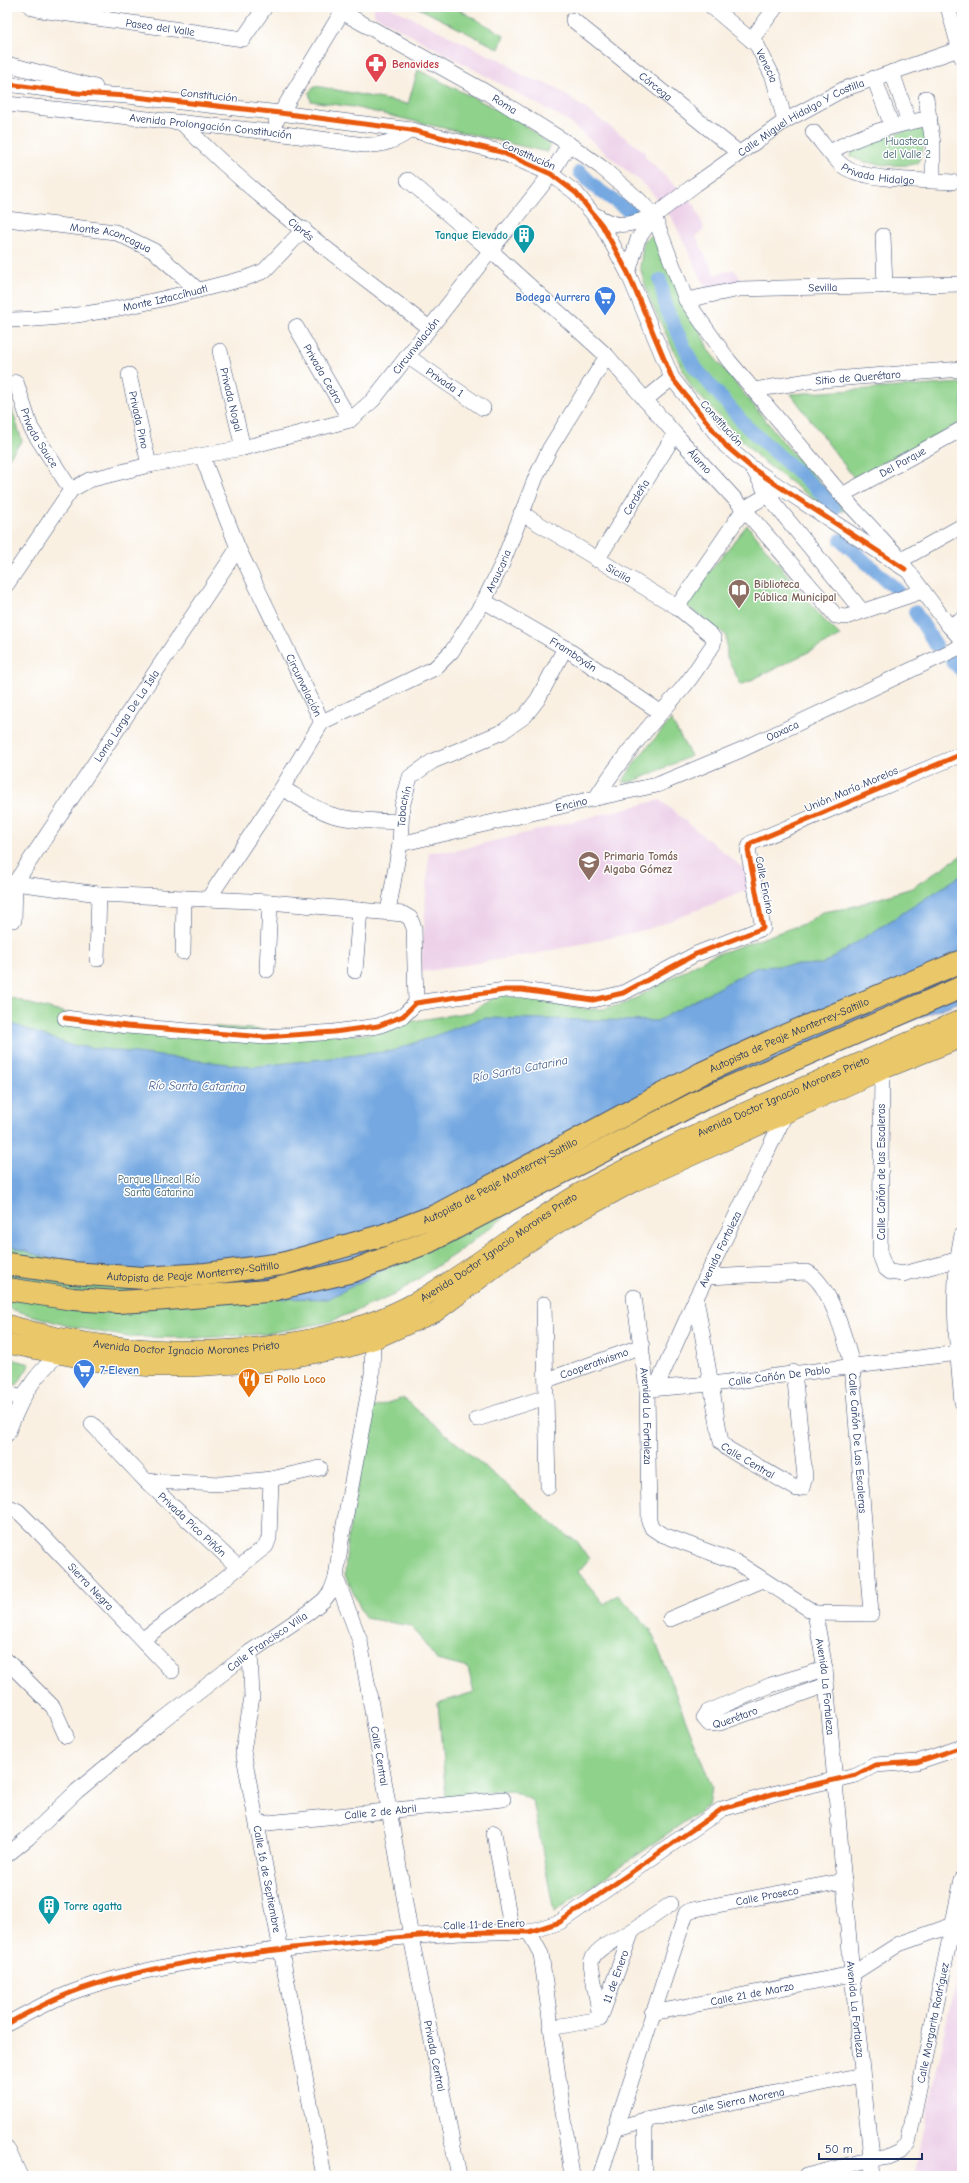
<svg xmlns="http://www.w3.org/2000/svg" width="969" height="2183" font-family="'Comic Neue',sans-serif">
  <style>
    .built { fill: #edd1e9 }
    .green { fill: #8fd28b; stroke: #558074 }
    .water { fill: #75a8e1; stroke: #486ca0 }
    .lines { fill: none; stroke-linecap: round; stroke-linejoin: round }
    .canal { stroke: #75a8e1; stroke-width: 14 }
    .minor-casing { stroke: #3c4c72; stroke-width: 16 }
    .major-casing { stroke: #3c4c72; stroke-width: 20 }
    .highway-casing { stroke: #3c4c72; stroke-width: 24 }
    .minor { stroke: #fff; stroke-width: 15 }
    .major { stroke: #eac769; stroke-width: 19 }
    .highway { stroke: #eac769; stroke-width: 22 }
    .cycleway-casing { stroke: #fff; stroke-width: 8 }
    .cycleway { stroke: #e8590c; stroke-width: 5 }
    .labels { text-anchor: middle; stroke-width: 3; stroke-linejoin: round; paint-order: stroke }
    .street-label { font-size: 11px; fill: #1b2f5e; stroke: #fff }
    .health-label { font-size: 11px; font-weight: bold; fill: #be3a42; stroke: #fff; text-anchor: start }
    .park-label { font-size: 11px; fill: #3e606c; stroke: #fff }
    .culture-label { font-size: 11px; font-weight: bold; fill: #0d838f; stroke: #fff; text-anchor: end }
    .shop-label { font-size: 11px; font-weight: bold; fill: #366cbe; stroke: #fff; text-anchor: end }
    .education-label { font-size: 11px; font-weight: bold; fill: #785e54; stroke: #fff; text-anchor: start }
    .food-label { font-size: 11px; font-weight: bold; fill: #c56008; stroke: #fff; text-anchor: start }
    .water-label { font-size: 12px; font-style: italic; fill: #3a598c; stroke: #fff }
  </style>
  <rect width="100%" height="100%" fill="#fff"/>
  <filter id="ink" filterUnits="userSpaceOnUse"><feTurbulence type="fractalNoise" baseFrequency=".025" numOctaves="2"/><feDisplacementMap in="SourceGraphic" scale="8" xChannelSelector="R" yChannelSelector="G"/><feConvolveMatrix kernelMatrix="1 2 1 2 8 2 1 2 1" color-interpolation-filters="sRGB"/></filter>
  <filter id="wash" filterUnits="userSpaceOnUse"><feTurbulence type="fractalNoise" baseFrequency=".012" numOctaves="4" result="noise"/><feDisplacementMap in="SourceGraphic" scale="16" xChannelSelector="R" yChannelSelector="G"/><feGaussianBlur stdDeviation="0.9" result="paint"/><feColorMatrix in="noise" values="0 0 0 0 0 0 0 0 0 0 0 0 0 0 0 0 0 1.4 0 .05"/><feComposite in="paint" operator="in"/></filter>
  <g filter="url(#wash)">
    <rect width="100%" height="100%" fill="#f9f0e2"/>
    <!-- built -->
    <g class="built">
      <polygon points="374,7 390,7 490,56 500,59 523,76 555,87 645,152 645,157 695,205 704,228 696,237 715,275 734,269 742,281 708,292 673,220 650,190 565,119 374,15"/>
      <polygon points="660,800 750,874 751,889 654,927 632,933 539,953 421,972 429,852 454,851"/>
      <polygon points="962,1950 962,2176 914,2176 952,2001"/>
    </g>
    <!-- green -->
    <g class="green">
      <polygon points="417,7 454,7 504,35 499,49"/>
      <polygon points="418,70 518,120 550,145 547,152 353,107 311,101 309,92 316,86 408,104"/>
      <path d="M917,128L923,130L927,139L918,163C906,168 861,165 851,156L852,145Z"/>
      <polygon points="656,233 709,351 789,449 840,503 844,511 830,512 760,459 691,387 649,298 640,267 644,241"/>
      <polygon points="962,383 962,422 854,478 791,394"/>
      <polygon points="7,393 22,441 7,460"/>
      <polygon points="747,525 822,618 841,636 741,685 727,657 726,635 684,604"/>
      <polygon points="671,720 691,756 632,782 622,782 638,758"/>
      <path d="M962,855V999L691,1112L550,1183L455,1254L394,1295L329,1322L265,1334L199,1338L127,1337L68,1326L7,1308V996C71,1020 130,1022 198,1026C251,1029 305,1032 358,1035L393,1030L413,1021L471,1012L499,994L556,1002L586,1009H603L627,1003L709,957L806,923L822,912L848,908L912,888Z"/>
      <polygon points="8,1358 30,1364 17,1385 8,1383"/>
      <polygon points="403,1398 567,1536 577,1541 589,1559 578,1572 604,1604 618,1595 651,1630 712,1788 709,1805 554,1912 533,1801 510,1790 446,1798 438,1703 474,1692 468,1668 437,1660 411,1626 365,1618 345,1575 347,1542 372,1408"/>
    </g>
    <!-- water -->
    <polygon class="water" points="962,875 962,1001 710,1099 328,1299 163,1296 7,1245 7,1022 70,1045 252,1067 392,1051 484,1018 657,1021 757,967 823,964"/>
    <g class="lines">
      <!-- canal -->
      <g class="canal">
        <polyline points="580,172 596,188 632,213"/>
        <polyline points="660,280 666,308 693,365 747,427 820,492 834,509"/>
        <polyline points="841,540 897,590"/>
        <polyline points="915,612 936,645"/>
        <polyline points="952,661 962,671"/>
      </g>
    </g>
  </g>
  <g filter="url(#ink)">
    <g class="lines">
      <!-- minor casing -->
      <g class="minor-casing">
        <g id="minor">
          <path id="s1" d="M31,7L41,10L243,39L265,7"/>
          <path id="s2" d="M712,7L757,45L773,77L785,121"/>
          <polyline points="948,7 962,58"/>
          <path id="s3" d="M342,12L484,91L569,144L601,167L638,199L654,216L686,300L729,361L852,507L894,552L949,626L962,640"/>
          <path id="s4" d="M573,20L739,153"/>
          <polyline points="751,40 776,7"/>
          <polyline points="7,64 95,87"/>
          <polyline points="892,72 909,122"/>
          <polyline points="874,78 892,126"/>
          <polyline points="7,84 78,93 127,96 280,113 411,130 501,152 551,174 576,193 602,225 628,273 672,378 726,446 752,468 780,487 905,569"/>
          <polyline points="926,98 933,144 933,180"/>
          <path id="s5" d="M7,104L270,132L364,145C383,146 395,141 411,130"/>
          <polyline points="276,121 345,7"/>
          <path id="s6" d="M181,122C255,199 345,262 429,328"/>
          <path id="s7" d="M813,132C823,143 833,160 846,168C868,181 925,180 952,182"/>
          <path d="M830,152C861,134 895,125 930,118"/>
          <path id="s8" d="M408,180L490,250L607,356L675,434L744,509L836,616L846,617L923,591"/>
          <path d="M597,216C618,230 632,224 654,216"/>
          <path id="s9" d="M7,219L115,232L154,251L198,290"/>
          <polyline points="883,236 885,286"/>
          <path id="s10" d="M628,273L638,239L654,216L696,184L785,121L844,89L962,48"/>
          <path id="s11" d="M686,300L740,289L962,284"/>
          <path id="s12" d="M7,320C88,320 167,298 246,278L264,271L304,229"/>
          <path id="s13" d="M296,327L350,420"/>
          <path id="s14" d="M220,351L243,448"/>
          <path id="s15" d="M407,356L483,408"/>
          <path id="s16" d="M129,375L149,465"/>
          <path id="s17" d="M16,382L31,428L71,490"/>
          <path id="s18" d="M754,390L808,381L962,369"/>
          <polyline points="645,400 672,378"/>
          <path id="s19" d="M202,456L238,548L322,722"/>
          <polyline points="754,470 768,496 862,611"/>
          <path id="s20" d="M842,495L962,429"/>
          <path id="s21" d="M597,560L675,434"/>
          <polyline points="896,563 962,526"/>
          <path id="s22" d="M7,584L71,490L89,480L149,465L243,448L350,420L373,400L551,174L569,144"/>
          <path id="s23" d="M484,601L565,648L660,712"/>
          <polyline points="677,607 744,509 776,490"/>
          <polyline points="949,626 962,619"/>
          <path id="s24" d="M322,722L435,668L452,651L484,601L502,564L536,477L550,448L607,356"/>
          <path d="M282,788C298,797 314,809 332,815C353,821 378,821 400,822"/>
          <path id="s25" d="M596,798L657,785L741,750L962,646"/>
          <path id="s26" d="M400,844L596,798C620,759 650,725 681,690C693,677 702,660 713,645L714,639L711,635L677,607L521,513"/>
          <polyline points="7,882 99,894 270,902 403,914 410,918 414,928 416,1003"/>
          <polyline points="208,899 282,788 322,722"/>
          <path id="s27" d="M388,912L400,844L402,807L410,777L433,761L502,732L525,716L538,699L565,648"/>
          <path id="s28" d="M14,920L15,883L238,548"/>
          <polyline points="183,952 184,898"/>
          <polyline points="97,959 99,894"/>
          <polyline points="267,970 270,902"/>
          <polyline points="355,971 360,910"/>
          <polyline points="65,1018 127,1026 265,1037 334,1032 378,1026 403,1016 416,1003 505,990 522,990 593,1000 623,993 696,954 763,928 748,850 751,843 962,754"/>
          <polyline points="882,1070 880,1255 885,1268 890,1272 903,1274 956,1260"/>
          <path d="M962,1235C950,1287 957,1348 962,1402"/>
          <path id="s29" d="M708,1277L807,1272C830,1283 846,1341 852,1365L871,1614L815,1613"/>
          <path id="s30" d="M634,1297L647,1389L649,1521L652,1528L661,1534L736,1562L815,1613L825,1669L852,1974L873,2176"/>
          <path id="s31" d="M696,1298L721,1442L728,1449L797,1489L802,1488L805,1477L794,1372"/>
          <polyline points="544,1304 548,1487"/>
          <path id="s32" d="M547,1380L642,1346"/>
          <path id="s33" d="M656,1388L696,1298L787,1111"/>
          <path id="s34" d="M647,1389L712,1384L958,1353"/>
          <polyline points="7,1393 21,1398"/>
          <polyline points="477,1419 546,1397"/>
          <path id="s35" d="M92,1424L146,1481L239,1568"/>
          <path d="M7,1434C22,1398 29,1380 59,1354"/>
          <polyline points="146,1481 222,1484 271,1479 320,1468"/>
          <path id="s36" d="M7,1506L18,1511L36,1529L172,1671"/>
          <path id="s37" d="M336,1578L360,1641L411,1937L459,2176"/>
          <polyline points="670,1619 763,1580"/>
          <polyline points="143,1639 210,1590 266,1546 269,1538 271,1479"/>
          <path id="s38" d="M250,1652L252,1697L243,1751L324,2176"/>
          <polyline points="7,1661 53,1707 66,1736"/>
          <path id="s39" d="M825,1669L771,1685L708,1712L704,1718L709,1724L720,1723L826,1685"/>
          <path id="s40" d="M258,1824L503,1799"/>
          <polyline points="494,1833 512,1932"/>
          <path id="s41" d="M7,1855L28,1838L77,1791L160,1722L250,1652L308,1613L324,1600L331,1591L336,1578L341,1541L372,1374L373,1340"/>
          <polyline points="529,1932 541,1954 572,2176"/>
          <path id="s42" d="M652,2013L852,1974L899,1944L953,1925"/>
          <path d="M600,2018L591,1964C592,1948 619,1939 632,1931"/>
          <path d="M7,2024C31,2011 55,1998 81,1989C167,1960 261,1951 351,1942C410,1937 470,1930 529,1932L560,1922L722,1809L776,1793L856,1775L875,1765L917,1762L962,1747"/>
          <path id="s43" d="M550,2028L600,2019L632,1931L671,1904"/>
          <polyline points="645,2120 645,2176"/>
          <path id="s44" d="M614,2129L645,2120L862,2075"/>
          <polyline points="7,2148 20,2176"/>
          <path id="s45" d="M600,2176L686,1913L691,1910L844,1881"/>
          <path id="s46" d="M806,2176L872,2159L889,2157L900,2152L908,2143L962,1879"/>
        </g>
      </g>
      <!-- major casing -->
      <g class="major-casing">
        <g id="major">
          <path id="s47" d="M7,1324C131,1362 314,1364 427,1295C487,1260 539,1213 601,1181C718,1120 841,1071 962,1019"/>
          <polyline points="7,1344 99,1362 152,1367 191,1367 268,1362 347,1348 373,1340 436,1312 525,1245 557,1224 634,1182 882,1070 962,1038"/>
        </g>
      </g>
      <!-- highway casing -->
      <g class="highway-casing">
        <g id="highway">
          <path id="s48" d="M7,1264L72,1273L143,1278L206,1274L282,1264L384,1235L437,1215L702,1073L772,1041L962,961"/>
          <polyline points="7,1289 73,1299 118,1302 154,1300 267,1291 353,1271 428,1242 707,1097 962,987"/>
        </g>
      </g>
      <!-- minor -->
      <use href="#minor" class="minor"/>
      <!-- major -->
      <use href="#major" class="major"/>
      <!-- highway -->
      <use href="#highway" class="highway"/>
      <!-- cycleway casing -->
      <g class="cycleway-casing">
        <g id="cycleway">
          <polyline points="7,84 78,93 127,96 280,113 411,130 501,152 551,174 576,193 602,225 628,273 672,378 726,446 752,468 780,487 905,569"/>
          <polyline points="65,1018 127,1026 265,1037 334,1032 378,1026 403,1016 416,1003 505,990 522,990 593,1000 623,993 696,954 763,928 748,850 751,843 962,754"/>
          <path d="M7,2024C31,2011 55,1998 81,1989C167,1960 261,1951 351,1942C410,1937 470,1930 529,1932L560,1922L722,1809L776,1793L856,1775L875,1765L917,1762L962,1747"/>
        </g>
      </g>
      <!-- cycleway -->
      <use href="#cycleway" class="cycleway"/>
    </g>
  </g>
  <!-- icons -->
  <defs>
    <g id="pharmacy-pin" transform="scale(1.15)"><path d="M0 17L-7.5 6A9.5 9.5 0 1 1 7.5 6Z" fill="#e0444e" stroke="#fff"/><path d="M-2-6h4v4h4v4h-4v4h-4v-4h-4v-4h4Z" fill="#fff"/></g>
    <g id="building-pin" transform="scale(1.15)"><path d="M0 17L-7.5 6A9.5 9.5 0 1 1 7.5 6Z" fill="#0f9aa8" stroke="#fff"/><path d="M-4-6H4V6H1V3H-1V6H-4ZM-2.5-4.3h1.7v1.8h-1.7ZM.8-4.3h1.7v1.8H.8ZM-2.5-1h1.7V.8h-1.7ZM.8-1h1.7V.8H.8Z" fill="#fff"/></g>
    <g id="supermarket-pin" transform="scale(1.15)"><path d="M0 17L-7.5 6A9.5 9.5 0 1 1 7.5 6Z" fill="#3f7fe0" stroke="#fff"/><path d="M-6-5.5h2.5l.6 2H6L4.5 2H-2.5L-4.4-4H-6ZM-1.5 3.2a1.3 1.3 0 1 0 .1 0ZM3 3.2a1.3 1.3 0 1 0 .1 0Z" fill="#fff"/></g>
    <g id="library-pin" transform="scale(1.15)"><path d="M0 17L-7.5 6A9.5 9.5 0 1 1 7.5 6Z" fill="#8d6e63" stroke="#fff"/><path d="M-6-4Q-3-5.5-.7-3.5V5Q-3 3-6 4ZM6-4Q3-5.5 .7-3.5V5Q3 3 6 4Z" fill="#fff"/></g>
    <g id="school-pin" transform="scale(1.15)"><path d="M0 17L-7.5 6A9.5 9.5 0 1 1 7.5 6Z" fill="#8d6e63" stroke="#fff"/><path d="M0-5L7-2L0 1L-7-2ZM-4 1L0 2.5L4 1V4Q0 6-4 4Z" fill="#fff"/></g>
    <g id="restaurant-pin" transform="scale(1.15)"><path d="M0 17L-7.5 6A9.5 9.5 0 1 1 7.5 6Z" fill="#e8710a" stroke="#fff"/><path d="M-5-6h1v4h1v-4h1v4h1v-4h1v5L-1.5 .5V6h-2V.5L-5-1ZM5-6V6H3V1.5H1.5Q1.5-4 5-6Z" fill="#fff"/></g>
  </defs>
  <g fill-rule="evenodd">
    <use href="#pharmacy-pin" x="376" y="64"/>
    <use href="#building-pin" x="524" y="235"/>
    <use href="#supermarket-pin" x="605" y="297"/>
    <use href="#library-pin" x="739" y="590"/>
    <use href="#school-pin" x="589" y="862"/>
    <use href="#supermarket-pin" x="84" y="1370"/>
    <use href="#restaurant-pin" x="249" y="1379"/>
    <use href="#building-pin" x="49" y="1906"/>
  </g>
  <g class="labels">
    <!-- street labels -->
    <g class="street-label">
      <text dy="4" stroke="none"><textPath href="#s1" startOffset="131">Paseo del Valle</textPath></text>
      <text dy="4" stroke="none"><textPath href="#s2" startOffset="82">Venecia</textPath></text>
      <text dy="4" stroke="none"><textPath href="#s4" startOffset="106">Córcega</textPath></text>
      <text transform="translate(209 95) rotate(6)" y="4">Constitución</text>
      <text dy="4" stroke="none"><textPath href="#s3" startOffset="187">Roma</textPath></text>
      <text dy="4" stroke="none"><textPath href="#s10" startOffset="241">Calle Miguel Hidalgo Y Costilla</textPath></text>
      <text dy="4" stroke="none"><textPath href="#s5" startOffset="205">Avenida Prolongación Constitución</textPath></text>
      <text transform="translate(529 155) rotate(24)" y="4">Constitución</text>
      <text dy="4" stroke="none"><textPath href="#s7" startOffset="82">Privada Hidalgo</textPath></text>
      <text dy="4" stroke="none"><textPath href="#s6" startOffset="161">Ciprés</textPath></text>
      <text dy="4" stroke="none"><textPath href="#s9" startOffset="106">Monte Aconcagua</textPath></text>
      <text dy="4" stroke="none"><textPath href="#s11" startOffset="138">Sevilla</textPath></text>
      <text dy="4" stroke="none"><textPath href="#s12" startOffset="160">Monte Iztaccíhuatl</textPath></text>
      <text dy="4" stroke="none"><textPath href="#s22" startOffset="502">Circunvalación</textPath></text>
      <text dy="4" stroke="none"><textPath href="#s13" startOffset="54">Privada Cedro</textPath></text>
      <text dy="4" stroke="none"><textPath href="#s18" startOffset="105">Sitio de Querétaro</textPath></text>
      <text dy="4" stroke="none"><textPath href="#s15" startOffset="46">Privada 1</textPath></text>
      <text dy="4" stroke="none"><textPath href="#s14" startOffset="50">Privada Nogal</textPath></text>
      <text dy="4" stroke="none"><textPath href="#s16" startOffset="46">Privada Pino</textPath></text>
      <text transform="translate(722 423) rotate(48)" y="4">Constitución</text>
      <text dy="4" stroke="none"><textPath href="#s17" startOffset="61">Privada Sauce</textPath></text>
      <text dy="4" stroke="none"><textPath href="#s8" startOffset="406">Álamo</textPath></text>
      <text dy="4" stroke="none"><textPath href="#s20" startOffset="69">Del Parque</textPath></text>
      <text dy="4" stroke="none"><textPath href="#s21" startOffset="74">Cerdeña</textPath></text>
      <text dy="4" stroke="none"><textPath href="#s24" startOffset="242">Araucaria</textPath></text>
      <text transform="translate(619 573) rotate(30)" y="4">Sicilia</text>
      <text dy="4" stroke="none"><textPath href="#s23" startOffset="104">Framboyán</textPath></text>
      <text dy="4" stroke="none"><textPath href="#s19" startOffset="251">Circunvalación</textPath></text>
      <text dy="4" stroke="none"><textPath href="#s28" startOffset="238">Loma Larga De La Isla</textPath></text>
      <text dy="4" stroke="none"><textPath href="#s25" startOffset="199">Oaxaca</textPath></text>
      <text transform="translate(851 789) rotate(-23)" y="4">Unión María Morelos</text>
      <text dy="4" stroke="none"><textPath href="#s26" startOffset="176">Encino</textPath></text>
      <text dy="4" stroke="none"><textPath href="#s27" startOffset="107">Tabachín</textPath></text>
      <text transform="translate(765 885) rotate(79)" y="4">Calle Encino</text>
      <text dy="4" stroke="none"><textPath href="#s48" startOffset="835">Autopista de Peaje Monterrey-Saltillo</textPath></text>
      <text dy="4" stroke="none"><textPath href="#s47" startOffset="841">Avenida Doctor Ignacio Morones Prieto</textPath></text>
      <text transform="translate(881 1172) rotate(-90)" y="4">Calle Cañón de las Escaleras</text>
      <text dy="4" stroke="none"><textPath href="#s48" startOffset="511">Autopista de Peaje Monterrey-Saltillo</textPath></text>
      <text dy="4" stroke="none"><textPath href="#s47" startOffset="518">Avenida Doctor Ignacio Morones Prieto</textPath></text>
      <text dy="4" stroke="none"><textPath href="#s33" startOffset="153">Avenida Fortaleza</textPath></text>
      <text dy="4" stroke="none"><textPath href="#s48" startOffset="187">Autopista de Peaje Monterrey-Saltillo</textPath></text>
      <text dy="4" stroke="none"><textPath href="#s47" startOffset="182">Avenida Doctor Ignacio Morones Prieto</textPath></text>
      <text dy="4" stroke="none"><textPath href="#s32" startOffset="50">Cooperativismo</textPath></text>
      <text dy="4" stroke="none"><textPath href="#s34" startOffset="133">Calle Cañón De Pablo</textPath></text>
      <text dy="4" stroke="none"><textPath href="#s30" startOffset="120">Avenida La Fortaleza</textPath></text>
      <text dy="4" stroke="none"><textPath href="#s29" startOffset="283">Calle Cañón De Las Escaleras</textPath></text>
      <text dy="4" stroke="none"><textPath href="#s31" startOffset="179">Calle Central</textPath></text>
      <text dy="4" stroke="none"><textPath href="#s35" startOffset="142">Privada Pico Piñón</textPath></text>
      <text dy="4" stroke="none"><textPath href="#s36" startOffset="117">Sierra Negra</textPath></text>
      <text dy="4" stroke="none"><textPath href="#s41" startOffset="337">Calle Francisco Villa</textPath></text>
      <text dy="4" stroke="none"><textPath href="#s30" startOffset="492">Avenida La Fortaleza</textPath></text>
      <text dy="4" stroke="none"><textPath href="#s39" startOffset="167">Querétaro</textPath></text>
      <text dy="4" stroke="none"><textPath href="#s37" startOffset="184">Calle Central</textPath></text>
      <text dy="4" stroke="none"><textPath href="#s40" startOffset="123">Calle 2 de Abril</textPath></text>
      <text dy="4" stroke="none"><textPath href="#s38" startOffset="230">Calle 16 de Septiembre</textPath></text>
      <text dy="4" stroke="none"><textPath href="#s45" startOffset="360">Calle Proseco</textPath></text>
      <text transform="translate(484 1924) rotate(-2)" y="4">Calle 11 de Enero</text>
      <text dy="4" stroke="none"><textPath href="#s43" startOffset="96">11 de Enero</textPath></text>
      <text dy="4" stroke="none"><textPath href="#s42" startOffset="102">Calle 21 de Marzo</textPath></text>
      <text dy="4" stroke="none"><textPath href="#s30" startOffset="816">Avenida La Fortaleza</textPath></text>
      <text dy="4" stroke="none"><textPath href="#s46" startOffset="232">Calle Margarita Rodríguez</textPath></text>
      <text dy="4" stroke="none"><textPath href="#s37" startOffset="489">Privada Central</textPath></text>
      <text dy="4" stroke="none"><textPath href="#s44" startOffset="127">Calle Sierra Morena</textPath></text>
    </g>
    <!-- health labels -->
    <g class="health-label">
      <text x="392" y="68">Benavides</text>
    </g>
    <!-- park labels -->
    <g class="park-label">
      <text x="907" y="145">Huasteca<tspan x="907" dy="13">del Valle 2</tspan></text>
      <text x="159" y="1183">Parque Lineal Río<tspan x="159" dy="13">Santa Catarina</tspan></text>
    </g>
    <!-- culture labels -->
    <g class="culture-label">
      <text x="508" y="239">Tanque Elevado</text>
      <text x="64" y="1910" text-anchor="start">Torre agatta</text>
    </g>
    <!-- shop labels -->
    <g class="shop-label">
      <text x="590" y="301">Bodega Aurrera</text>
      <text x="100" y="1374" text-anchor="start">7-Eleven</text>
    </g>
    <!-- education labels -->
    <g class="education-label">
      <text x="754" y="588">Biblioteca<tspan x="754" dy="13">Pública Municipal</tspan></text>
      <text x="604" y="860">Primaria Tomás<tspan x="604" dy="13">Algaba Gómez</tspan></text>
    </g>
    <!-- food labels -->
    <g class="food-label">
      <text x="264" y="1383">El Pollo Loco</text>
    </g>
    <!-- water labels -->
    <g class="water-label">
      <text transform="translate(520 1069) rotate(-11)" y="4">Río Santa Catarina</text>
      <text transform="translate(197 1086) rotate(1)" y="4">Río Santa Catarina</text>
    </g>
  </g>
  <!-- margin -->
  <rect width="969" height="2183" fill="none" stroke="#fff" stroke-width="24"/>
  <!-- scale -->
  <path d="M819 2153v6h103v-6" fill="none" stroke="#1b2f5e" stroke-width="2"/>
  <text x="825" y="2153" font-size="12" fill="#1b2f5e" stroke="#ffffff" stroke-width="3" paint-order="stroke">50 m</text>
</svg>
